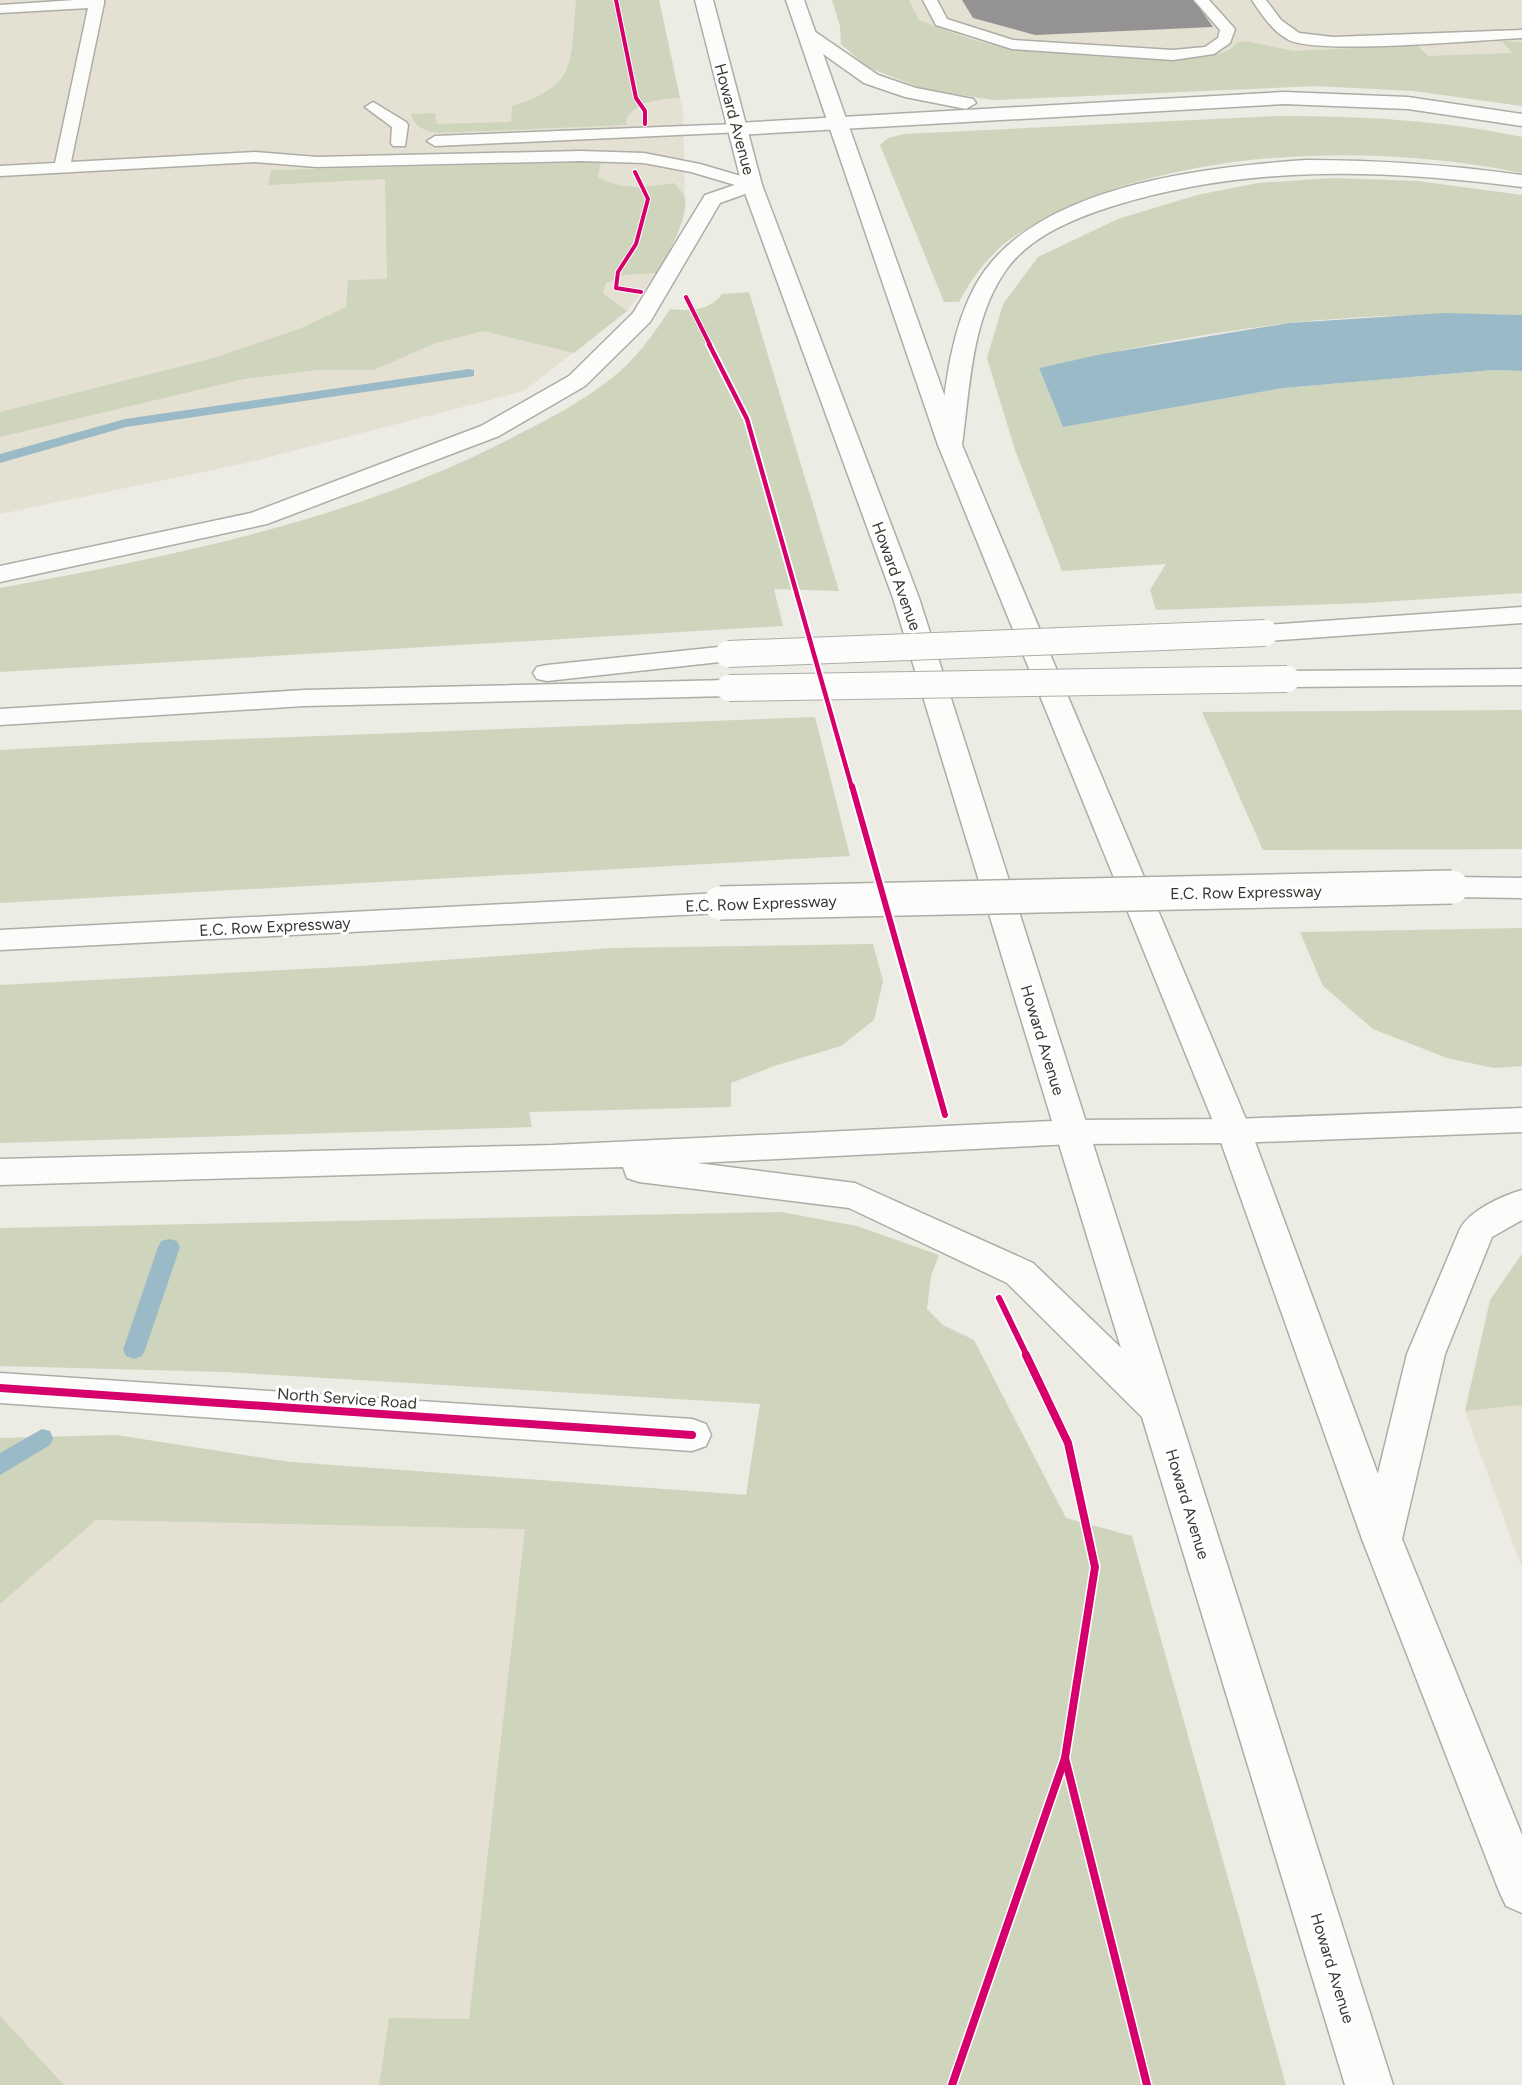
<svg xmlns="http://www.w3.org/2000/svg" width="1522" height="2085" font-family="Figtree,sans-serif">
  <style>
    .built { fill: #e4e1d3 }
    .green { fill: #cfd4bd }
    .water { fill: #9bbac7 }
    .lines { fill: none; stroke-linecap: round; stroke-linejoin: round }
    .stream { fill: #9bbac7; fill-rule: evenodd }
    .building { fill: #949292 }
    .lane-casing { stroke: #adaca7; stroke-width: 3 }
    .street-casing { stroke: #adaca7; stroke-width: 3 }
    .secondary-casing { stroke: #adaca7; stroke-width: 3 }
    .highway-casing { stroke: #adaca7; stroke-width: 3 }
    .lane { fill: #fcfcfb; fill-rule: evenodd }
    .street { fill: #fcfcfb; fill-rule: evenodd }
    .secondary { fill: #fcfcfb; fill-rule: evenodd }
    .highway { fill: #fcfcfb; fill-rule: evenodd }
    .highway-bridge-far1-casing { stroke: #adaca7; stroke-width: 28; stroke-linecap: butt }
    .highway-bridge-casing { stroke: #adaca7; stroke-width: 36; stroke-linecap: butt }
    .highway-bridge-far1 { stroke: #fcfcfb; stroke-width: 26 }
    .highway-bridge { stroke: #fcfcfb; stroke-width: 33 }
    .cycleway-far3-casing { stroke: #fff; stroke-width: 6 }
    .cycleway-far2-casing { stroke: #fff; stroke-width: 8 }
    .cycleway-far1-casing { stroke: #fff; stroke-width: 10 }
    .cycleway-casing { stroke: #fff; stroke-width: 11 }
    .cycleway-far3 { stroke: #d6006c; stroke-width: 4 }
    .cycleway-far2 { stroke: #d6006c; stroke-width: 4.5 }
    .cycleway-far1 { stroke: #d6006c; stroke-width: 6 }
    .cycleway { stroke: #d6006c; stroke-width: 8 }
    .labels { text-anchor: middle; stroke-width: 6; stroke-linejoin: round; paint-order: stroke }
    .street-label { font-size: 16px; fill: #383732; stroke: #fff }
  </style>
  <rect width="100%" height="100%" fill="#ecebe4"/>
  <!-- built -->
  <g class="built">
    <polygon points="0,0 659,0 683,112 685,211 666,262 627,311 524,391 246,463 0,514"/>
    <polygon points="832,0 1522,0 1522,106 1414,91 1316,86 993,100 924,89 867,67 841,44 840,26"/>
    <polygon points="1522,1405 1522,1568 1465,1411"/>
    <polygon points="0,1441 747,1495 636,2085 0,2085"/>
  </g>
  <!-- green -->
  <g class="green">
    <path d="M576,0H659L680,98C660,99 636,100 626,120L627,125L439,133C425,131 415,128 411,114L435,113L437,124L511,122L512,106C579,86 570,61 576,0Z"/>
    <path d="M832,0H909L919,20C947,31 977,43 1007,48C1041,52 1223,73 1236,43L1245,41L1294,51L1417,45L1428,56L1512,53L1502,41L1522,42V106L1414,91L1316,86L993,100L924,89L867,67L841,44L840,26Z"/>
    <path d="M1279,116C1360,116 1442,120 1522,137V173C1367,141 1154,147 1018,234C992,250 973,276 959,302H944L880,145L888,138L904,134Z"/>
    <path d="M601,162L598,177C623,191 647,187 674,183C677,187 684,193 685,198C689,215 667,260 656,273L625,275L606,283L603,293L627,311L574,353L483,331L436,343L373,370H317L244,379L0,437V412L210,359L299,329L346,307L348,280L387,279L385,179L268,185L271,170Z"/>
    <path d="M1332,178L1417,181L1522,195V315C1445,313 1367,315 1290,323C1209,332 1119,350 1039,368L1063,427L1283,388L1494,370L1522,371V593L1365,603L1156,610L1150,590L1166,564L1062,571L1015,450L987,358L1003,304L1038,257L1118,219L1197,195L1258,183Z"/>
    <path d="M749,292L839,591L774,589L783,626L0,672V588C177,555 359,519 519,434C551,418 583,401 612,378C635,360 654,334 670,309C689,311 711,311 722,294Z"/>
    <polygon points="1522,710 1522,849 1263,850 1202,712"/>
    <polygon points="815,717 850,856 0,903 0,750 133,743"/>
    <polygon points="1522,928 1522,1066 1494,1068 1447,1058 1373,1029 1323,986 1300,932"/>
    <polygon points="873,944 883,981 874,1020 841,1046 774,1066 731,1083 731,1107 529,1112 532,1127 0,1143 0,985 360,966 612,948"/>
    <polygon points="781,1212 857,1226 939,1255 931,1276 927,1309 943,1325 974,1340 1066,1518 1132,1536 1286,2085 379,2085 389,2018 469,2019 525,1529 96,1520 0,1604 0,1438 116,1435 290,1462 746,1495 760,1404 225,1372 0,1366 0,1228"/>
    <polygon points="1522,1254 1522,1405 1465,1411 1490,1300"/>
    <polygon points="0,2016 64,2085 0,2085"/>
  </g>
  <!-- water -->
  <polygon class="water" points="1443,313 1522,315 1522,371 1494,370 1283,388 1063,427 1039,368 1102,354 1289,323"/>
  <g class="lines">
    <!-- stream -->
    <g class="stream">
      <polygon points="469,369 474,370 474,376 126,427 0,463 0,454 125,419"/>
      <polygon points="169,1239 177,1241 180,1247 145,1350 142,1356 134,1359 126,1356 123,1350 158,1247 161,1241"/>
      <polygon points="42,1429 50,1431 53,1438 50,1445 0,1475 0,1453"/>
    </g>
  </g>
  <!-- building -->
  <polygon class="building" points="962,0 1194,0 1213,27 1035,35 973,18"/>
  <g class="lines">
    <!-- lane casing -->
    <g class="lane-casing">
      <g id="lane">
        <polygon points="75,0 104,0 104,3 71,162 255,152 317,157 581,151 644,153 700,164 758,181 760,185 752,190 691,172 644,163 581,161 317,167 255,162 0,176 0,166 55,163 88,8 0,13 0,5"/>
        <polygon points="923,0 937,0 947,19 1013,40 1173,50 1205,47 1218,38 1220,30 1194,0 1209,0 1235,29 1230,43 1214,54 1173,60 1012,49 936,25"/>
        <path d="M1252,0H1266L1281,20L1299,33L1333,37L1522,30V38C1479,40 1319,55 1289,40C1272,31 1262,15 1252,0Z"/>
        <polygon points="373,102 406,122 408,125 405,146 393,146 391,143 392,127 365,107"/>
        <polygon points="737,124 745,129 743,132 435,146 427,141 435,136"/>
      </g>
    </g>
    <!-- street casing -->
    <g class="street-casing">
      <polygon id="street" points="0,1373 692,1419 706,1424 711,1435 706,1446 692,1451 0,1403"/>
    </g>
    <!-- secondary casing -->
    <g class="secondary-casing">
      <g id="secondary">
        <polygon points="695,0 713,0 762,185 919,598 1393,2085 1345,2085 893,598 742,185"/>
        <polygon points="786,0 804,0 962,445 1251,1131 1402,1539 1522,1835 1522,1913 1506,1906 1499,1891 1362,1539 1217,1131 938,445"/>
      </g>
    </g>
    <!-- highway casing -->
    <g class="highway-casing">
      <g id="highway">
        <polygon points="808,30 814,31 878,75 916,88 973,99 976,103 966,109 905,97 864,83 802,39 799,35 802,31"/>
        <polygon points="1285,92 1408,97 1522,114 1522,126 1408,109 1285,104 737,135 727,129 737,123"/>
        <path d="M1307,160C1379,160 1450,165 1522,175V187C1384,169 1248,164 1113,206C1075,218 1030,236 1006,270C971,319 970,388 962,445L959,450L950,452L941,450L938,445C945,393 949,337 973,290C1025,186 1203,167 1307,160Z"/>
        <polygon points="752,179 759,181 762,185 759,189 720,203 650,322 585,386 499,436 267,524 0,582 0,566 251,513 481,426 569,376 633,313 705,195"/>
        <polygon points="1522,607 1522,623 1265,641 1255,639 1251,633 1255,627 1265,625"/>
        <polygon points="728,646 738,648 742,654 738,660 547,681 537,679 533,673 537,667 547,665"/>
        <polygon points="1522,669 1522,685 1287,687 1277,685 1273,679 1277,673 1287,671"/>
        <polygon points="729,680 739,682 743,688 739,694 729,696 304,706 0,725 0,709 304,690"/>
        <polygon points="1452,877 1522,878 1522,898 1452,897 1441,894 1437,887 1441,880"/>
        <polygon points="720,893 731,896 735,903 731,910 720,913 0,950 0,930"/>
        <polygon points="1522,1108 1522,1132 1234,1143 1072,1144 697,1163 855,1183 1033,1263 1171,1396 1176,1407 1171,1418 1157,1422 1143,1418 1007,1283 849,1208 639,1182 627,1178 623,1167 0,1185 0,1159 553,1145 1072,1120 1234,1119"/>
        <path d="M1522,1190V1220L1492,1237L1445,1354L1402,1539L1396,1551L1382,1556L1368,1551L1362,1539L1407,1354L1460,1229C1470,1210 1502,1196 1522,1190Z"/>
      </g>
    </g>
    <!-- lane -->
    <use href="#lane" class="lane"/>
    <!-- street -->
    <use href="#street" class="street"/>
    <!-- secondary -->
    <use href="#secondary" class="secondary"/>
    <!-- highway -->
    <use href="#highway" class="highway"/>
    <!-- highway-bridge-far1 casing -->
    <g class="highway-bridge-far1-casing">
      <g id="highway-bridge-far1">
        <polyline points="728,654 1265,633"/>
        <polyline points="729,688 1287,679"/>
      </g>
    </g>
    <!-- highway-bridge casing -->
    <g class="highway-bridge-casing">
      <polyline id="highway-bridge" points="720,903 1452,887"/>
    </g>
    <!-- highway-bridge-far1 -->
    <use href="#highway-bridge-far1" class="highway-bridge-far1"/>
    <!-- highway-bridge -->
    <use href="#highway-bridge" class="highway-bridge"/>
    <!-- cycleway-far3 casing -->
    <g class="cycleway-far3-casing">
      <g id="cycleway-far3">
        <polyline points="616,0 636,98 645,111 645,124"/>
        <polyline points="635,172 648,199 636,244 618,272 616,288 641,292"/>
        <polyline points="686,297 710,345"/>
      </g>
    </g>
    <!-- cycleway-far2 casing -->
    <g class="cycleway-far2-casing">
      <polyline id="cycleway-far2" points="709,344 747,419 852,788"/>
    </g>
    <!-- cycleway-far1 casing -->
    <g class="cycleway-far1-casing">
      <g id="cycleway-far1">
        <polyline points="852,786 945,1115"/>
        <polyline points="999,1298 1027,1356"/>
      </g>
    </g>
    <!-- cycleway casing -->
    <g class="cycleway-casing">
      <g id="cycleway">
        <polyline points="1026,1355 1068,1443 1095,1567 1065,1758 1147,2085"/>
        <polyline points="0,1388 692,1435"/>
        <polyline points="952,2085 1065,1758"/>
      </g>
    </g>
    <!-- cycleway-far3 -->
    <use href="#cycleway-far3" class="cycleway-far3"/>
    <!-- cycleway-far2 -->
    <use href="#cycleway-far2" class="cycleway-far2"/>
    <!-- cycleway-far1 -->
    <use href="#cycleway-far1" class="cycleway-far1"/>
    <!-- cycleway -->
    <use href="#cycleway" class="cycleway"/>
  </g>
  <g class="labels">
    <!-- street labels -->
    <g class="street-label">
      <text transform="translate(735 119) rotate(75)" y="6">Howard Avenue</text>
      <text transform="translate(897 576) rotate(70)" y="6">Howard Avenue</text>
      <text transform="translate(1246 892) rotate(-1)" y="6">E.C. Row Expressway</text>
      <text transform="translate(761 903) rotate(-2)" y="6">E.C. Row Expressway</text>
      <text transform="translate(275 926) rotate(-3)" y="6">E.C. Row Expressway</text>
      <text transform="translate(1043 1040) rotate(73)" y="6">Howard Avenue</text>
      <text transform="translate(347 1398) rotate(4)" y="6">North Service Road</text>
      <text transform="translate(1188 1504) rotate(73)" y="6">Howard Avenue</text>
      <text transform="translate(1333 1968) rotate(73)" y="6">Howard Avenue</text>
    </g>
  </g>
</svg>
